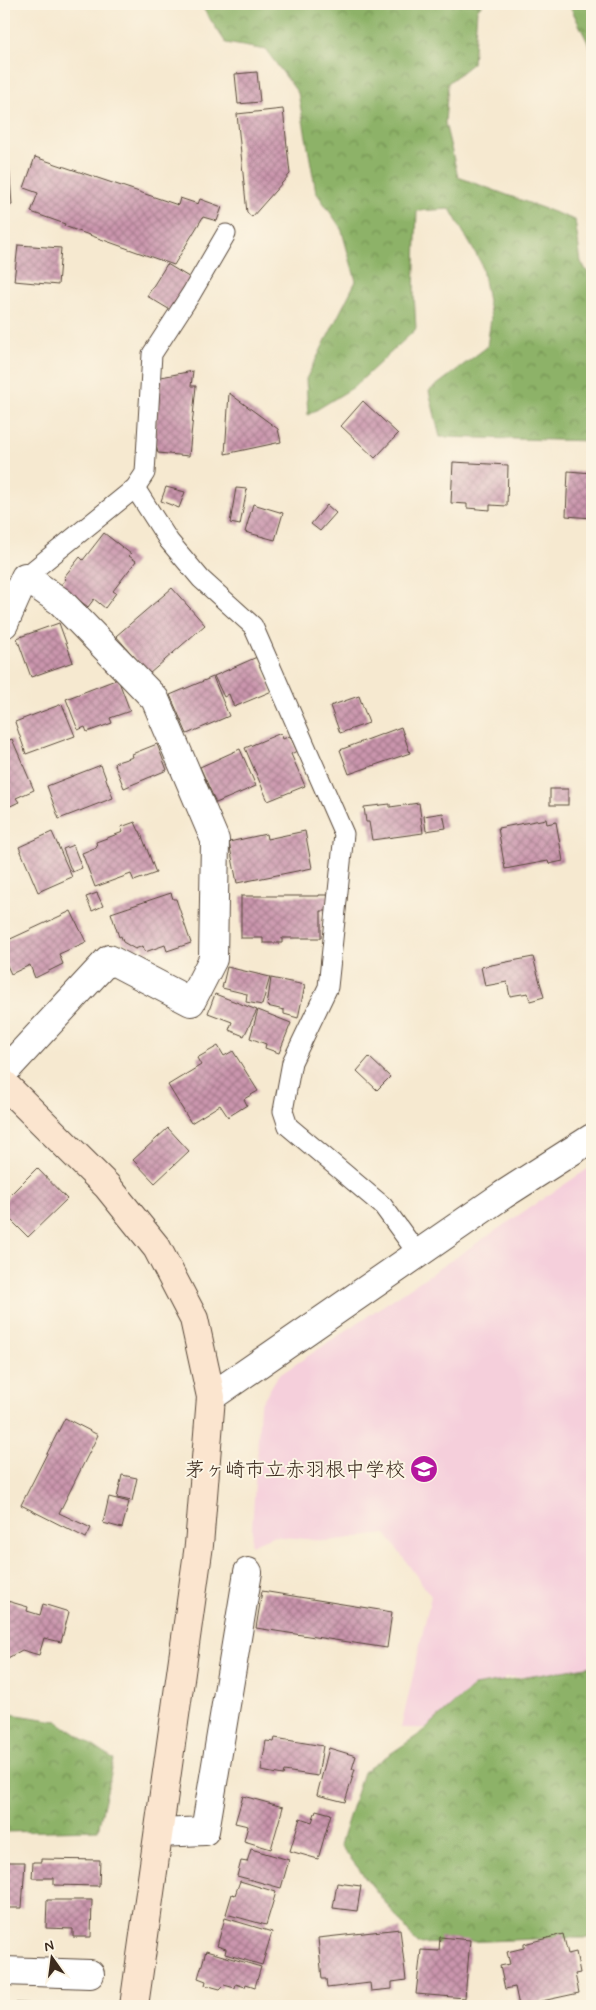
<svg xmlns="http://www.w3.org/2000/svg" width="596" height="2010" font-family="Mynerve,'Klee One',sans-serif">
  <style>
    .built { fill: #f5cfdb }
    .forest { fill: url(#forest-crowns); stroke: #646e42 }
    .building { fill: url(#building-cross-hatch) }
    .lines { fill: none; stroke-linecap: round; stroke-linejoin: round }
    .lane-casing { stroke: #574739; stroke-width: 21 }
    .street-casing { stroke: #574739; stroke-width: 30 }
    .secondary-casing { stroke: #574739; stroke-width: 30 }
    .lane { stroke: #fff; stroke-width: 19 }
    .street { stroke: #fff; stroke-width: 28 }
    .secondary { stroke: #fbe5cf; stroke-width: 28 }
    .labels { text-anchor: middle; stroke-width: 4; stroke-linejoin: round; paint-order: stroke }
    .poi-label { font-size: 20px; fill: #3b2a1e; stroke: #fcf5e5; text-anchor: end }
  </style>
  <defs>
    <pattern id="forest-crowns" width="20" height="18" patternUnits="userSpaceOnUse" patternTransform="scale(1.25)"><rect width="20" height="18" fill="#8db267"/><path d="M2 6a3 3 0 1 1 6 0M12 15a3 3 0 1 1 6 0" fill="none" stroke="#749154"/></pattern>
    <pattern id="building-cross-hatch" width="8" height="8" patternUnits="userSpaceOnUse" patternTransform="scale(1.25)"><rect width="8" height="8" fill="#ca95ad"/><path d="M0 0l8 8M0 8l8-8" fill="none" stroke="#a57a8c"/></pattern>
  </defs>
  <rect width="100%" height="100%" fill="#fcf5e5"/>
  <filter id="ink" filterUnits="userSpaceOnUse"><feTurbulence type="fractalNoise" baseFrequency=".02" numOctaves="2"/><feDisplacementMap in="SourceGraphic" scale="10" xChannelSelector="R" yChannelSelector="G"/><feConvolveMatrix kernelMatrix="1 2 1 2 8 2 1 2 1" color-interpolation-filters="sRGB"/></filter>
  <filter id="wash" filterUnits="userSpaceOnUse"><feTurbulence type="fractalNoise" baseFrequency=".0096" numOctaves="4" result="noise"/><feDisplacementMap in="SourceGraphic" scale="20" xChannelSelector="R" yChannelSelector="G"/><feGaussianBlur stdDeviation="1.12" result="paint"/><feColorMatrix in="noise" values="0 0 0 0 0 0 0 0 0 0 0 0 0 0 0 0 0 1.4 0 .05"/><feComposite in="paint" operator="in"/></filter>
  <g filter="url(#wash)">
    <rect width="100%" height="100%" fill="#f6e9d0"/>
    <!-- built -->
    <polygon class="built" points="592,1166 592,1676 504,1677 495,1729 401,1728 431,1596 386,1534 328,1541 272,1536 251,1545 260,1405 278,1376"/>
    <!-- forest -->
    <g class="forest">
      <polygon points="200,4 482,4 477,10 473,63 448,83 445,123 458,177 575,220 581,262 592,279 592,441 440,437 429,391 487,347 491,318 481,263 450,209 417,211 414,293 416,329 354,387 308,415 306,379 356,281 341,228 316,192 298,93 266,50 226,43"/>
      <polygon points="569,4 592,4 592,51"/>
      <polygon points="592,1666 592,1938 559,1938 418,1944 340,1845 363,1772 417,1736 474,1686"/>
      <polygon points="4,1713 57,1721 114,1760 98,1830 4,1832"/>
    </g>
    <g id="blocks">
      <!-- building -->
      <g class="building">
        <polygon points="257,72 260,102 238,104 235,74"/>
        <polygon points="283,109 290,174 252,217 247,213 237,114"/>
        <polygon points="8,150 12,205 4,206 4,151"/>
        <polygon points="35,157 178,205 180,198 198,204 200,199 222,207 217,221 203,217 174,265 64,226 65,224 31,212 38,193 24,188"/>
        <polygon points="18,245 61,248 58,285 14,281"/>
        <polygon points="167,264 192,279 172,311 147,296"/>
        <polygon points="193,371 191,386 196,386 189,456 158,453 154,439 161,377"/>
        <polygon points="229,393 278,429 281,442 225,454"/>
        <polygon points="363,401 398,434 375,458 341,426"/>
        <polygon points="453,462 508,465 507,506 490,505 490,510 467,508 467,504 451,503"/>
        <polygon points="568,471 592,473 592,518 566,516"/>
        <polygon points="166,487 185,492 179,508 161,501"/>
        <polygon points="236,488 247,489 240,525 230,523"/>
        <polygon points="253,504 283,513 275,540 245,532"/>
        <polygon points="327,505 336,513 320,531 311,524"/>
        <polygon points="104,533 131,554 129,556 136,561 113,591 116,593 105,608 94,599 88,607 60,586 66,579 64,577 80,557 83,560"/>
        <polygon points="172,588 205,625 149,674 116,636"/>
        <polygon points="59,623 73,662 31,677 17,638"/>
        <polygon points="257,657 272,691 234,707 229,694 224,697 214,676"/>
        <polygon points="213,677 229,716 187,734 170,695"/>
        <polygon points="118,679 130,711 110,718 112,723 87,732 85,727 78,730 66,699"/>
        <polygon points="359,696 369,723 340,733 330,706"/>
        <polygon points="62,704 75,736 26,754 15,722"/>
        <polygon points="401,727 410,753 349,774 340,750"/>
        <polygon points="281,733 283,739 290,736 297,751 291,754 305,786 268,801 245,748"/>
        <polygon points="12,739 34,790 16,798 19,802 4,809 4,742"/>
        <polygon points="157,744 167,770 124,788 114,763 133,757 132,754"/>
        <polygon points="240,749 256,786 216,803 200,767"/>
        <polygon points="101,765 113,798 59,819 47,786"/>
        <rect x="550" y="789" width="18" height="16"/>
        <polygon points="419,803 423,833 372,840 369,822 366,822 364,807 390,804 390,807"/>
        <polygon points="443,813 446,828 426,831 424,816"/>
        <polygon points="546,819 547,824 556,822 563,861 549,864 548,861 505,869 498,828"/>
        <polygon points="135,822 139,831 140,831 156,873 134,881 131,874 95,887 82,853 97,847 96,842 123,832 121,827"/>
        <polygon points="305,831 312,868 237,883 229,842 266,834 267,839"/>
        <polygon points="52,832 72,877 38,892 19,847"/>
        <polygon points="73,845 82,868 72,872 63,849"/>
        <polygon points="97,893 103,906 92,911 86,897"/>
        <polygon points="171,893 173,899 176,899 191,943 167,951 165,945 145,952 143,946 135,949 123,942 121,936 119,937 111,913"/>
        <polygon points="319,895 329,895 327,911 321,911 321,938 282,938 282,943 263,943 263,938 241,938 241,896 319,896"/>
        <polygon points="71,911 86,942 59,954 63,964 35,978 30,965 11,974 4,959 4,942"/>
        <polygon points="533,957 544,997 530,1001 528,993 510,996 507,982 485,986 481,967"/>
        <polygon points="227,967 270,977 262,1005 246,1002 247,994 222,988"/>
        <polygon points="271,978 305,985 298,1018 284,1014 284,1010 267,1006"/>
        <polygon points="215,994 257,1010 244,1036 229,1030 232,1022 208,1013"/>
        <polygon points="258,1010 291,1023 279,1053 265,1048 266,1044 250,1038"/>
        <polygon points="218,1046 224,1056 233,1051 258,1091 244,1099 247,1105 228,1117 220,1105 191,1123 168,1085 201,1065 197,1058"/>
        <polygon points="369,1057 390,1077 377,1090 357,1071"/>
        <polygon points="168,1128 189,1151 155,1183 133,1160"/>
        <polygon points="37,1168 67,1199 28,1237 4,1213 4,1201"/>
        <polygon points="65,1418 98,1435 59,1513 91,1528 86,1538 21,1505"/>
        <polygon points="122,1475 137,1478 132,1501 117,1498"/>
        <polygon points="109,1497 129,1502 122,1528 103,1523"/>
        <polygon points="262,1591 392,1612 387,1648 256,1628"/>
        <polygon points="4,1600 28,1607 27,1611 40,1615 43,1604 69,1612 61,1642 44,1638 39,1655 22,1650 6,1659 4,1654"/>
        <polygon points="275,1738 323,1746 318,1776 284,1771 283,1775 261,1771 266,1741 274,1742"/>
        <polygon points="329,1748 356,1756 352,1769 355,1769 345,1802 317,1795"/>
        <polygon points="243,1796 283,1807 271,1849 244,1841 248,1826 235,1823"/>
        <polygon points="316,1810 331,1814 318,1859 290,1851 300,1818 312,1822"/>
        <polygon points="251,1849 289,1860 281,1888 237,1876 241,1861 247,1862"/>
        <polygon points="41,1859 100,1860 99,1886 54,1885 54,1878 32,1878 33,1862 41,1862"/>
        <polygon points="4,1862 25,1862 22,1908 4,1908"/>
        <polygon points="240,1881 276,1892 266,1925 226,1914 232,1894 235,1895"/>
        <polygon points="337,1883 361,1886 357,1911 333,1908"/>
        <polygon points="47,1900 92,1900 91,1937 73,1937 73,1929 46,1928"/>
        <polygon points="225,1918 272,1932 262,1965 225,1954 226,1949 217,1946"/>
        <polygon points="400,1929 406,1980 392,1982 392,1989 371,1991 370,1983 327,1988 326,1979 322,1979 318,1938"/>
        <polygon points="563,1934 568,1954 576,1952 580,1973 575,1974 579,1993 519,2006 515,1987 505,1989 500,1966 510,1964 507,1952 524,1948 524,1944"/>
        <polygon points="440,1937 470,1940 465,1998 416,1994 421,1950 439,1951"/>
        <polygon points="206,1951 261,1967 255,1987 246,1984 245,1987 236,1984 235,1988 224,1985 220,1989 205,1985 206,1981 198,1978"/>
        <polygon points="16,2003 46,2004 45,2006 16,2006"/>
      </g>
    </g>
  </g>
  <g filter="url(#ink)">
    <use href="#blocks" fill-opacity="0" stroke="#574739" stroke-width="1"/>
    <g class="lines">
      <!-- lane casing -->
      <g class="lane-casing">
        <g id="lane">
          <polyline points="135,488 169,541 201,579 253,626 344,834 328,987 292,1062 283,1111 288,1126 383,1206 418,1254"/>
          <polyline points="25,577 135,488 145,473 152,354 191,294 226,234"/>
        </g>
      </g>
      <!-- street casing -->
      <g class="street-casing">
        <g id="street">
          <polyline points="4,624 25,577 61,602 155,699 215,840 213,959 191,1002 109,959 4,1072"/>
          <polyline points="211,1397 503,1195 592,1138"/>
          <polyline points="159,1833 205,1831 248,1572"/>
          <polyline points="4,1971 90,1974"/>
        </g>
      </g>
      <!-- secondary casing -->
      <g class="secondary-casing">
        <polyline id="secondary" points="4,1084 107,1186 157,1248 194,1319 211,1397 199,1545 134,2006"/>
      </g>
      <!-- lane -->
      <use href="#lane" class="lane"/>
      <!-- street -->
      <use href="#street" class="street"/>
      <!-- secondary -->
      <use href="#secondary" class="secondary"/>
    </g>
  </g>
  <!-- icons -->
  <defs>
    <g id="school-disc" transform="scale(1.4375)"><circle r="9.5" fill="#b5179e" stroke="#fcf5e5"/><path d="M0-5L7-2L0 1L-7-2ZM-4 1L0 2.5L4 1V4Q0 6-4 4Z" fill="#fff"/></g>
  </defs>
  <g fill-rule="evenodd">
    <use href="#school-disc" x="424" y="1469"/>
  </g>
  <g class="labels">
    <!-- poi labels -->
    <g class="poi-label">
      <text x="405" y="1476">茅ヶ崎市立赤羽根中学校</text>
    </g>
  </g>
  <!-- margin -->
  <rect width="596" height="2010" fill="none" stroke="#fcf5e5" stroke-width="20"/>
  <!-- north arrow -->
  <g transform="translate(52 1958) rotate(346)" stroke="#fcf5e5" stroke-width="4" paint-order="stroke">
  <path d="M0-4L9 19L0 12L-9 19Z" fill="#3b2a1e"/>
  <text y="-8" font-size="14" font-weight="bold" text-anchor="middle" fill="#3b2a1e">N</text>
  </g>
</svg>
